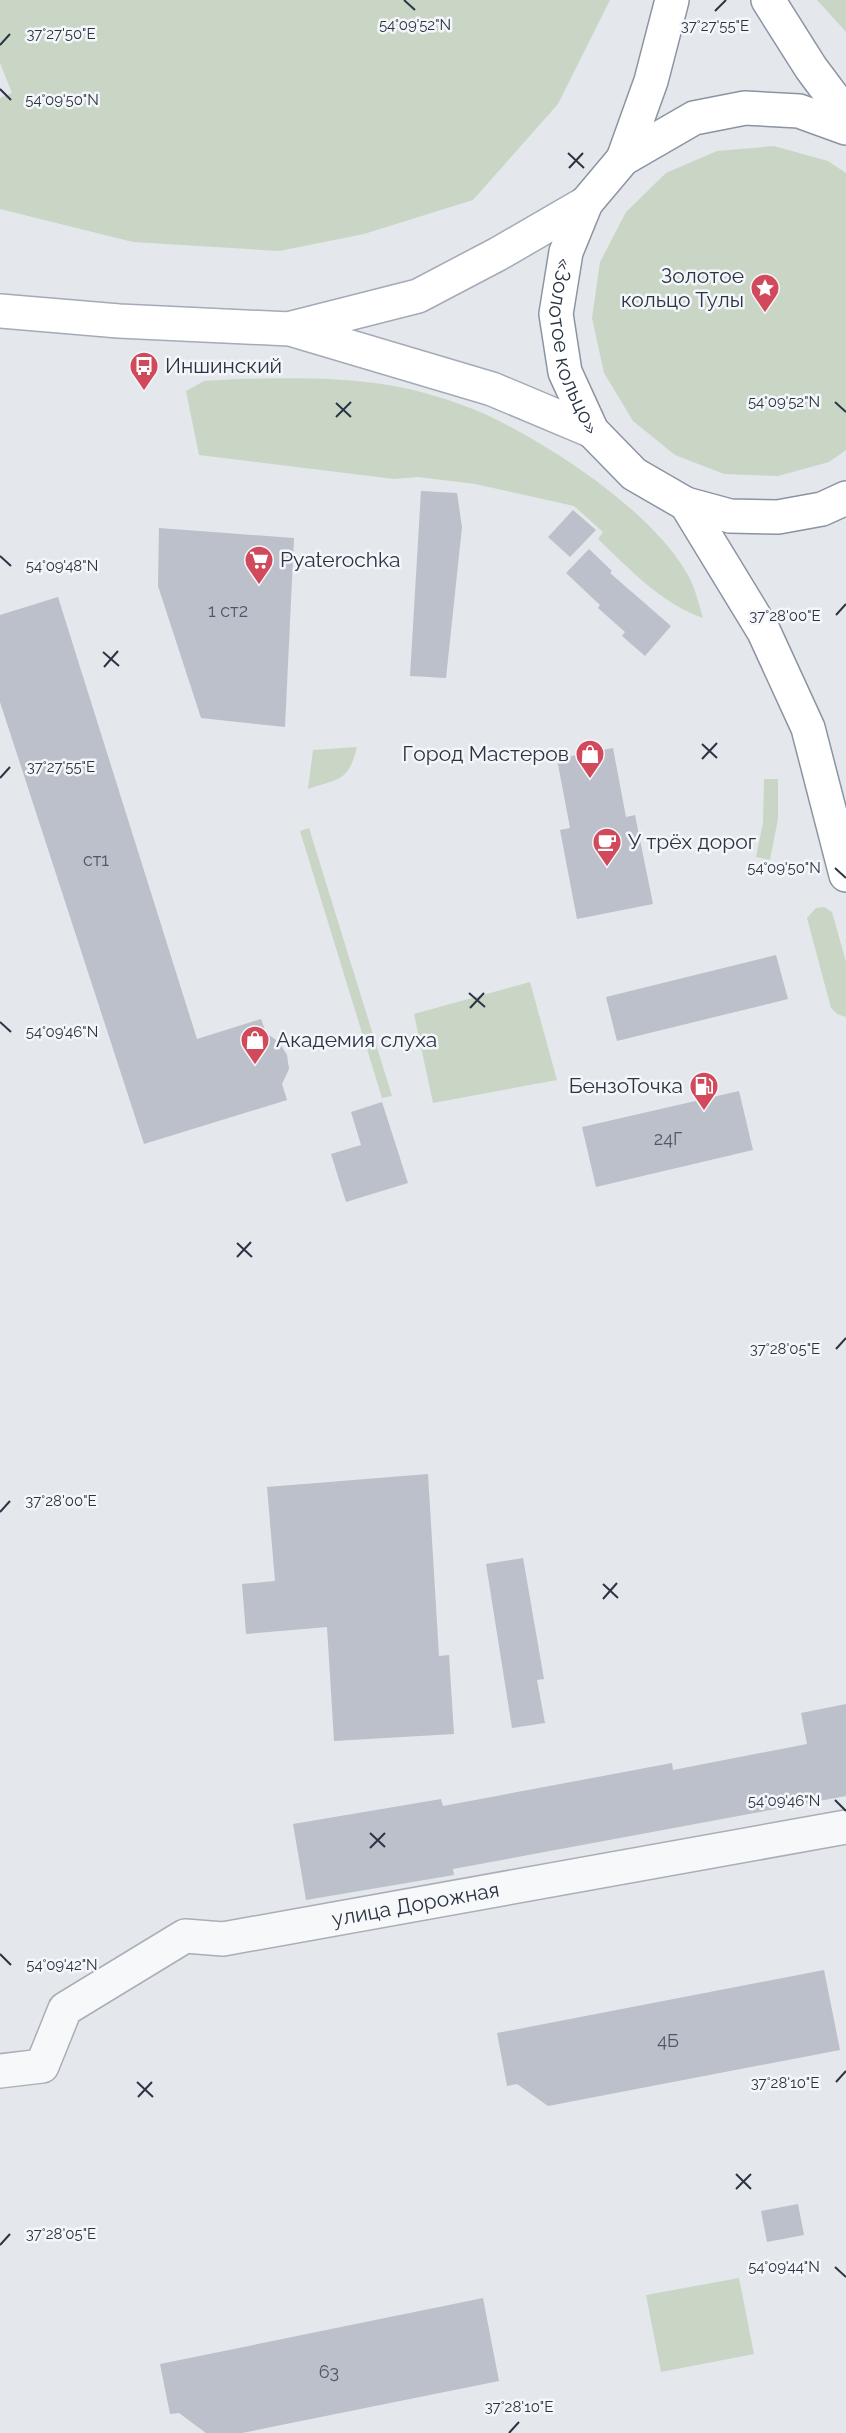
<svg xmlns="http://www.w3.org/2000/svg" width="846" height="2433" font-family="Raleway,sans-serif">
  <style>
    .green { fill: #c9d6c5 }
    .building { fill: #bbc0ca }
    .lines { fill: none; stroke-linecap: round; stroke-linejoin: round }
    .street-casing { stroke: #a9aeb7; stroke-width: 36 }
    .primary-casing { stroke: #a3abb8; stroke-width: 36 }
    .highway-casing { stroke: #8b94a3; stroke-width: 36 }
    .street { stroke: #f7f8fa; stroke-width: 33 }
    .primary { stroke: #fff; stroke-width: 33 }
    .highway { stroke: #fff; stroke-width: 33 }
    .ticks { fill: none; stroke: #2b3445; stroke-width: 2 }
    .labels { text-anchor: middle; stroke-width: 5; stroke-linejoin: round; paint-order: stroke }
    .number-label { font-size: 18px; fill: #4f5766 }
    .poi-label { font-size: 21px; fill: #2b3445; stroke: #f4f6f9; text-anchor: start }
    .street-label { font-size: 21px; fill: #2b3445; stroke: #f4f6f9 }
    .ticks-label { font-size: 15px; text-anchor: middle; fill: #2b3445; stroke: #f4f6f9; stroke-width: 5; stroke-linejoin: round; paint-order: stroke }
  </style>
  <rect width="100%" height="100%" fill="#e4e7ec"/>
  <!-- green -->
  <g class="green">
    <polygon points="0,0 610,0 558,104 473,200 364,234 279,251 133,242 0,209 0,98 12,93 0,63"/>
    <polygon points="817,0 846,0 846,32"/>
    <polygon points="774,146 828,161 846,173 846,450 829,462 778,476 724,474 675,455 633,421 604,373 592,318 600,262 626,212 666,173 717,151"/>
    <path d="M237,379C284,378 335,377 382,384C417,389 455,401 487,415C552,446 657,514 690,579C696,591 699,605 703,618C660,603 630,569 598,539L603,532L574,506L475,484L418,477L394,479L199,455L186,391L204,381Z"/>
    <path d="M357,747C348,782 340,778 308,789L313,750Z"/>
    <polygon points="764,779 778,779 778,819 770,860 756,857 763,823"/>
    <polygon points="309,828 392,1096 382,1098 300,831"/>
    <polygon points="824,907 832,912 846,962 846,1017 837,1014 831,1008 807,918 816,908"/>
    <polygon points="530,982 557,1080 433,1103 414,1014"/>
    <polygon points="739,2278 754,2354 661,2372 646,2295"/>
  </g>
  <!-- building -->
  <g class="building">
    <polygon points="421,491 457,493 462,527 446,678 410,676"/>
    <polygon points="573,510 596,530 570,557 548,537"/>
    <polygon points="159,528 294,538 285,727 201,718 158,586"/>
    <polygon points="589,549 612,571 610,573 671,626 645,656 622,636 625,632 598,608 600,605 566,573"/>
    <polygon points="58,597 197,1039 261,1019 266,1033 279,1042 287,1055 289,1069 282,1084 287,1100 144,1144 0,702 0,615"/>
    <polygon points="613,748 626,817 635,815 653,904 577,919 560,830 570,828 557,759"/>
    <polygon points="776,955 788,999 617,1041 606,997"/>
    <polygon points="739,1091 753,1150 596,1187 582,1127"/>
    <polygon points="382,1102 408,1183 346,1202 331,1154 361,1145 351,1112"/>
    <polygon points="428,1474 439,1656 449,1655 454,1734 334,1741 327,1627 246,1634 242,1584 275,1581 267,1487"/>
    <polygon points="523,1558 544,1679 537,1680 545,1723 512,1728 486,1564"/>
    <polygon points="846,1704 846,1796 453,1869 454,1875 306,1900 293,1824 441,1799 443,1806 672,1763 673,1770 807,1744 801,1713"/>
    <polygon points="824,1970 840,2050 548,2106 517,2084 507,2086 497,2033"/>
    <polygon points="798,2204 804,2235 767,2242 761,2211"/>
    <polygon points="483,2298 499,2381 242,2433 206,2433 179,2413 170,2414 160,2364"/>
  </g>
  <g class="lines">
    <!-- street casing -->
    <g class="street-casing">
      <g id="street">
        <path id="s1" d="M0,2071L42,2066L65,2009L185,1936L223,1939L846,1827"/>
      </g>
    </g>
    <!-- primary casing -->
    <g class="primary-casing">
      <g id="primary">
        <polyline points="0,311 119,321 290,329 492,389 592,431"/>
        <polyline points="292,328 418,296 498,254 586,203"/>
      </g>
    </g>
    <!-- highway casing -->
    <g class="highway-casing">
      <g id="highway">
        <polyline points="768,0 811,68 846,115"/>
        <path id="s2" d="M846,128L799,111L745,108L694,118L623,159L586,203L566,252L556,314L565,372L592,431L634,474L686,504L730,516L778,517L822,509L846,498"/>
        <polyline points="623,159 651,81 672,0"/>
        <polyline points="686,504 764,632 808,728 846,875"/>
      </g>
    </g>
    <!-- street -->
    <use href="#street" class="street"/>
    <!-- primary -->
    <use href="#primary" class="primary"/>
    <!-- highway -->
    <use href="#highway" class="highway"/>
  </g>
  <!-- ticks -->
  <path class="ticks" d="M404,0L415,10M715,11L726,0M0,45L10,34M0,89L11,100M568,153L584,168M569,168L583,153M835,402L846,412M336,403L351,417M336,417L351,402M0,556L11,566M836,615L846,604M103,652L119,666M104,667L118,651M702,744L717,758M702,759L717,743M0,778L10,767M835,868L846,878M469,993L485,1007M470,1008L484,993M0,1022L11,1032M237,1243L252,1257M237,1257L251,1242M836,1349L846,1338M0,1512L10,1501M603,1584L618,1598M603,1599L617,1583M835,1800L846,1811M370,1833L385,1847M370,1848L385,1833M0,1954L11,1965M137,2082L153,2097M836,2082L846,2071M138,2097L152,2082M736,2174L751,2189M736,2189L751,2174M0,2245L10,2234M835,2267L846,2277M509,2433L519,2422"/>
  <!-- icons -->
  <defs>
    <g id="sight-pin" transform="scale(1.5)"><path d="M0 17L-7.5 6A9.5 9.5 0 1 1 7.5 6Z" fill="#d1495b" stroke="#f4f6f9"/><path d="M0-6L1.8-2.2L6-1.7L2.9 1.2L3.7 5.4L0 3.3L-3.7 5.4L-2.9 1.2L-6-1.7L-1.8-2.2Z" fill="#fff"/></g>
    <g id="bus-pin" transform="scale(1.5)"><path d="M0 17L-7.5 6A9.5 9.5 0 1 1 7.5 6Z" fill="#d1495b" stroke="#f4f6f9"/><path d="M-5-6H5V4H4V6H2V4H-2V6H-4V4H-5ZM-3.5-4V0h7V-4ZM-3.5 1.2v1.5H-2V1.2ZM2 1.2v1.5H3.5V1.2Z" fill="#fff"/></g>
    <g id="supermarket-pin" transform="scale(1.5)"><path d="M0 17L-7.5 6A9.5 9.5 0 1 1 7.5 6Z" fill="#d1495b" stroke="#f4f6f9"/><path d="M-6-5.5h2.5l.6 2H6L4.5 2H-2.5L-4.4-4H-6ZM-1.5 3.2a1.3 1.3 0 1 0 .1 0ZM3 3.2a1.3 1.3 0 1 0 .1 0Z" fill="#fff"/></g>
    <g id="shop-pin" transform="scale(1.5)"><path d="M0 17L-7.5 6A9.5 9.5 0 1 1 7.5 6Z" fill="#d1495b" stroke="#f4f6f9"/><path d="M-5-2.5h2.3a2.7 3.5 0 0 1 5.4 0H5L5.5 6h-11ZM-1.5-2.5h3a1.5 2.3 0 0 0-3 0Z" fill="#fff"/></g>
    <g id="cafe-pin" transform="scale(1.5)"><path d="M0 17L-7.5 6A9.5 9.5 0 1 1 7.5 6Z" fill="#d1495b" stroke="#f4f6f9"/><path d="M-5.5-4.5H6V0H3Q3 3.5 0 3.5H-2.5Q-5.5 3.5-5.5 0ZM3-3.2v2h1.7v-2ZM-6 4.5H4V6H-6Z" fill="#fff"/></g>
    <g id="fuel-pin" transform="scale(1.5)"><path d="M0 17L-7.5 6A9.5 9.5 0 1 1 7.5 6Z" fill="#d1495b" stroke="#f4f6f9"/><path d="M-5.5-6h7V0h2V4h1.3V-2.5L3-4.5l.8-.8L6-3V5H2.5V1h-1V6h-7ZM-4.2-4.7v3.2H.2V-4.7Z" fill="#fff"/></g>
  </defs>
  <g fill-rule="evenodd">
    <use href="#sight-pin" x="765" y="288"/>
    <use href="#bus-pin" x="144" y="366"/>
    <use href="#supermarket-pin" x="259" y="560"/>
    <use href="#shop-pin" x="590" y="754"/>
    <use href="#cafe-pin" x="607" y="842"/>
    <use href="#shop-pin" x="255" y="1040"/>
    <use href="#fuel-pin" x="704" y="1086"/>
  </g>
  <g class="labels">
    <!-- number labels -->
    <g class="number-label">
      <text x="228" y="617">1 ст2</text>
      <text x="96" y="866">ст1</text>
      <text x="668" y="1145">24Г</text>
      <text x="668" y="2047">4Б</text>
      <text x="329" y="2378">63</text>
    </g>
    <!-- poi labels -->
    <g class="poi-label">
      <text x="744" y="283" text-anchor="end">Золотое<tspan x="744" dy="24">кольцо Тулы</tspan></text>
      <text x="165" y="373">Иншинский</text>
      <text x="280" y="567">Pyaterochka</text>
      <text x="569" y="761" text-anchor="end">Город Мастеров</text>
      <text x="628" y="849">У трёх дорог</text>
      <text x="276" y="1047">Академия слуха</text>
      <text x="683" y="1093" text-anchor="end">БензоТочка</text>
    </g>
    <!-- street labels -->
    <g class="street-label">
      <text dy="7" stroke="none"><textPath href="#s2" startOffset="446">«Золотое кольцо»</textPath></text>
      <text dy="7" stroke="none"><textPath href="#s1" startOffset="478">улица Дорожная</textPath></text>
    </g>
  </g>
  <g class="ticks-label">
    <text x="415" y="30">54°09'52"N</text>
    <text x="715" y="31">37°27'55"E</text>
    <text x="61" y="39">37°27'50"E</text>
    <text x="62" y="105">54°09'50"N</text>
    <text x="784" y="407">54°09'52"N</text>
    <text x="62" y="571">54°09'48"N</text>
    <text x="785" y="621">37°28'00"E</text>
    <text x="61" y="772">37°27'55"E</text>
    <text x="784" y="873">54°09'50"N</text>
    <text x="62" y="1037">54°09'46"N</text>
    <text x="785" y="1354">37°28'05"E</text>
    <text x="61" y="1506">37°28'00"E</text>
    <text x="784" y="1806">54°09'46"N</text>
    <text x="62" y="1970">54°09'42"N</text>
    <text x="785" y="2088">37°28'10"E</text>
    <text x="61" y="2239">37°28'05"E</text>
    <text x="784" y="2272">54°09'44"N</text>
    <text x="519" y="2412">37°28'10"E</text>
  </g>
</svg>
